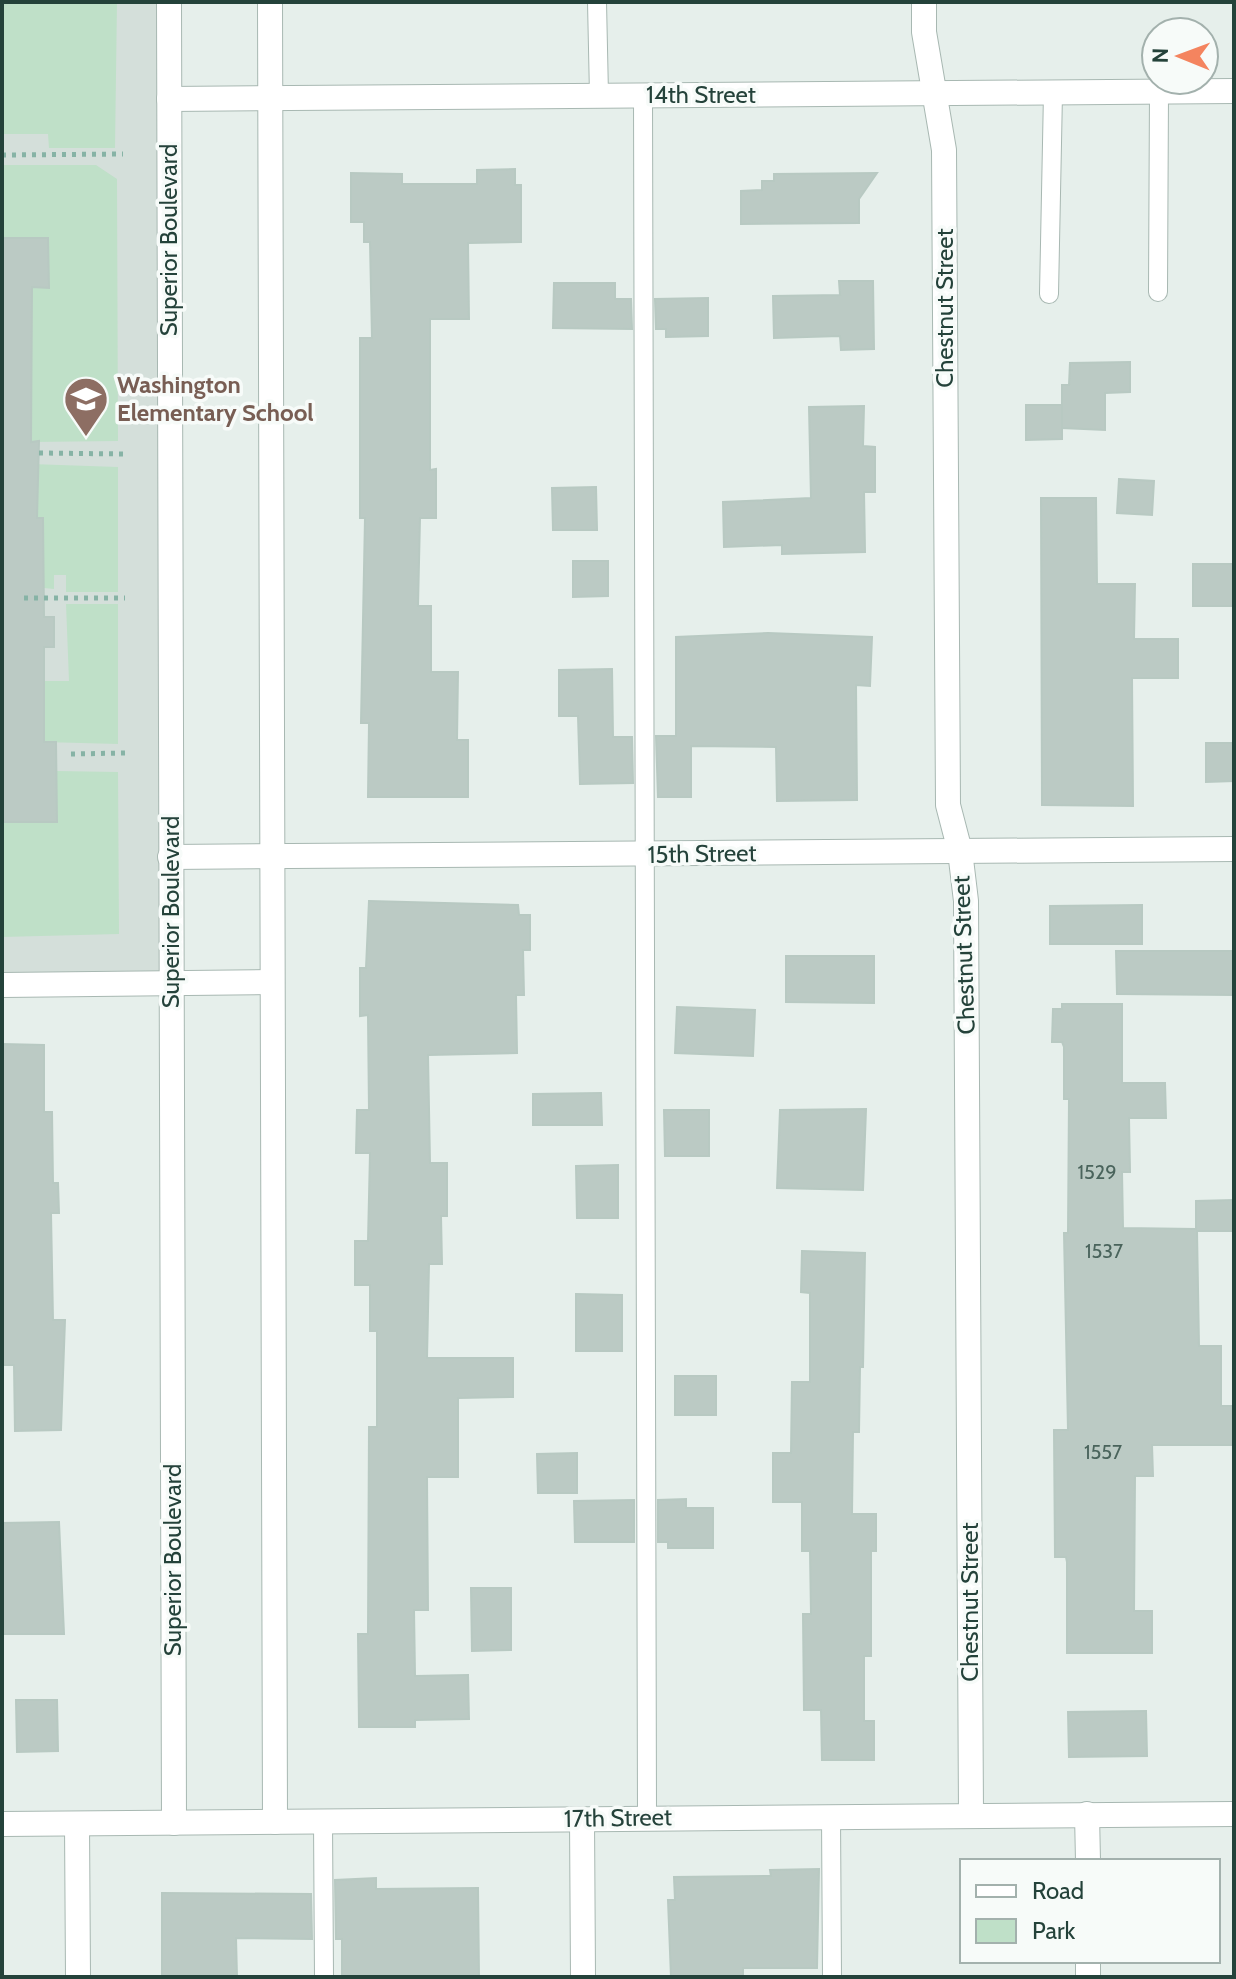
<svg xmlns="http://www.w3.org/2000/svg" width="1236" height="1979" font-family="Cabin,sans-serif">
  <style>
    .built { fill: #d4dfda }
    .green { fill: #bfe0c8 }
    .building { fill: #bbcac4; stroke: #b8c9c2; stroke-width: 2 }
    .lines { fill: none; stroke-linecap: round; stroke-linejoin: round }
    .lane-casing { stroke: #a8b8b2; stroke-width: 20 }
    .street-casing { stroke: #a8b8b2; stroke-width: 26 }
    .path { stroke: #86b3a5; stroke-width: 5; stroke-dasharray: 4 6; stroke-linecap: butt }
    .lane { stroke: #fff; stroke-width: 18 }
    .street { stroke: #fff; stroke-width: 24 }
    .labels { text-anchor: middle; stroke-width: 7; stroke-linejoin: round; paint-order: stroke }
    .number-label { font-size: 20px; fill: #4a645c }
    .street-label { font-size: 24px; fill: #24423a; stroke: #f7fbf9 }
    .education-label { font-size: 24px; font-weight: bold; fill: #785e54; stroke: #f7fbf9; text-anchor: start }
  </style>
  <rect width="100%" height="100%" fill="#e6efeb"/>
  <!-- built -->
  <polygon class="built" points="2,2 169,2 171,983 2,985"/>
  <!-- green -->
  <g class="green">
    <polygon points="2,2 117,2 115,148 49,148 48,134 2,134"/>
    <polygon points="2,165 96,165 117,179 118,441 31,442 32,287 49,287 49,238 2,238"/>
    <polygon points="31,464 118,467 118,592 66,592 66,575 54,575 54,589 44,588 43,518 31,519"/>
    <polygon points="66,604 118,604 118,744 44,742 44,681 69,681"/>
    <polygon points="56,771 118,772 119,934 2,937 2,822 57,821"/>
  </g>
  <!-- building -->
  <g class="building">
    <polygon points="515,169 515,185 521,185 521,242 468,243 469,319 430,319 430,470 436,469 436,518 420,518 418,606 431,606 431,672 458,672 457,740 468,740 468,797 368,797 369,723 361,723 365,518 360,518 360,338 372,338 370,242 364,242 364,222 351,222 351,173 402,174 402,184 477,184 477,170"/>
    <polygon points="877,173 859,199 859,223 741,224 741,191 762,190 762,181 774,181 774,174"/>
    <polygon points="2,238 48,238 49,288 32,287 31,442 39,441 37,518 43,518 44,617 54,617 54,647 44,647 44,742 56,742 57,822 2,822"/>
    <polygon points="839,281 873,281 874,349 841,350 840,336 774,338 773,296 840,295"/>
    <polygon points="554,283 615,283 615,299 631,299 632,329 553,328"/>
    <polygon points="708,298 708,336 666,337 666,329 656,329 655,299"/>
    <polygon points="1130,362 1130,392 1105,393 1105,430 1062,428 1062,385 1069,385 1070,363"/>
    <polygon points="1026,405 1062,405 1062,439 1026,440"/>
    <polygon points="864,406 863,446 875,447 875,492 864,492 865,552 782,554 782,545 724,547 723,502 811,498 809,407"/>
    <polygon points="1119,479 1154,481 1152,515 1117,513"/>
    <polygon points="596,487 597,530 553,530 552,488"/>
    <polygon points="1041,498 1096,498 1097,584 1135,584 1134,639 1178,639 1178,678 1132,678 1133,806 1042,805"/>
    <polygon points="573,561 608,561 608,596 573,597"/>
    <rect x="1193" y="564" width="41" height="42"/>
    <polygon points="768,633 872,637 870,686 856,685 857,800 777,801 776,747 691,746 691,797 658,797 656,736 676,736 676,637"/>
    <polygon points="612,669 613,737 632,737 633,783 580,784 578,716 559,716 559,670"/>
    <polygon points="1206,743 1234,743 1234,781 1206,782"/>
    <polygon points="369,901 518,905 519,915 530,915 530,950 523,950 524,995 516,995 517,1053 428,1055 430,1163 447,1163 447,1216 441,1216 442,1264 429,1264 427,1358 513,1358 513,1397 458,1398 458,1477 427,1477 428,1610 414,1610 415,1676 468,1675 469,1719 415,1720 415,1727 359,1727 358,1634 368,1634 369,1427 377,1427 377,1331 370,1331 370,1285 355,1285 355,1241 368,1241 370,1153 356,1153 357,1110 369,1110 368,1015 360,1016 360,968 366,968"/>
    <polygon points="1142,905 1142,944 1050,944 1050,906"/>
    <polygon points="1116,951 1234,951 1234,995 1117,994"/>
    <polygon points="786,956 874,956 874,1003 786,1002"/>
    <polygon points="1062,1004 1122,1004 1122,1083 1165,1083 1166,1118 1129,1118 1130,1172 1122,1172 1123,1228 1196,1229 1196,1201 1234,1200 1234,1231 1197,1231 1199,1346 1221,1346 1221,1406 1234,1406 1234,1445 1152,1445 1153,1476 1135,1476 1134,1611 1152,1611 1152,1653 1067,1653 1067,1562 1066,1557 1055,1557 1054,1430 1068,1430 1064,1233 1068,1233 1069,1099 1064,1099 1064,1047 1062,1042 1052,1042 1053,1009 1062,1009"/>
    <polygon points="677,1007 755,1010 753,1056 675,1053"/>
    <polygon points="2,1044 44,1045 44,1112 52,1112 53,1183 58,1183 59,1213 51,1213 53,1320 65,1320 61,1430 15,1431 14,1365 2,1365"/>
    <polygon points="601,1093 602,1125 533,1125 533,1094"/>
    <polygon points="866,1109 863,1190 777,1188 780,1110"/>
    <polygon points="664,1110 709,1110 709,1156 665,1156"/>
    <polygon points="618,1165 618,1218 577,1218 576,1166"/>
    <polygon points="802,1251 865,1253 863,1367 860,1367 859,1432 853,1432 852,1514 876,1514 876,1551 871,1551 871,1656 864,1656 864,1721 874,1721 874,1760 822,1760 821,1710 804,1710 803,1614 811,1614 810,1551 802,1551 802,1502 773,1502 773,1453 791,1453 792,1382 810,1382 810,1293 801,1292"/>
    <polygon points="576,1294 622,1295 622,1351 576,1351"/>
    <rect x="675" y="1376" width="41" height="39"/>
    <polygon points="577,1453 577,1493 538,1493 537,1454"/>
    <polygon points="686,1499 686,1508 713,1508 713,1548 668,1548 668,1542 658,1542 658,1500"/>
    <polygon points="634,1500 634,1542 575,1542 574,1501"/>
    <polygon points="59,1522 64,1634 2,1634 2,1523"/>
    <polygon points="471,1588 511,1588 511,1650 472,1651"/>
    <polygon points="16,1700 57,1700 58,1751 17,1752"/>
    <polygon points="1146,1711 1147,1756 1069,1757 1068,1712"/>
    <polygon points="819,1869 817,1968 743,1968 743,1977 671,1977 668,1900 675,1900 674,1877 771,1876 770,1870"/>
    <polygon points="376,1878 376,1889 478,1888 479,1977 342,1977 342,1939 336,1939 335,1880"/>
    <polygon points="162,1893 311,1894 312,1939 236,1938 237,1977 162,1977"/>
  </g>
  <g class="lines">
    <!-- lane casing -->
    <g class="lane-casing">
      <g id="lane">
        <polyline points="597,2 599,95"/>
        <polyline points="643,95 647,1818"/>
        <polyline points="1158,292 1159,92"/>
        <polyline points="1049,294 1053,93"/>
        <polyline points="831,1816 832,1977"/>
        <polyline points="323,1821 324,1977"/>
      </g>
    </g>
    <!-- street casing -->
    <g class="street-casing">
      <g id="street">
        <polyline points="169,2 174,1823"/>
        <polyline points="270,2 275,1822"/>
        <polyline points="924,2 924,32 944,150 948,805 960,851 966,901 971,1814"/>
        <polyline points="169,99 1234,91"/>
        <polyline points="170,857 1234,849"/>
        <polyline points="2,985 272,982"/>
        <polyline points="1087,1814 1088,1861"/>
        <polyline points="582,1819 583,1977"/>
        <polyline points="2,1824 1234,1814"/>
        <polyline points="77,1824 78,1977"/>
        <polyline points="1088,1961 1088,1977"/>
      </g>
    </g>
    <!-- path -->
    <g class="path">
      <polyline points="2,155 123,154"/>
      <polyline points="39,453 124,454"/>
      <polyline points="24,598 125,598"/>
      <polyline points="71,754 125,753"/>
    </g>
    <!-- lane -->
    <use href="#lane" class="lane"/>
    <!-- street -->
    <use href="#street" class="street"/>
  </g>
  <!-- icons -->
  <defs>
    <g id="school-pin" transform="scale(2.3)"><path d="M0 17L-7.5 6A9.5 9.5 0 1 1 7.5 6Z" fill="#8d6e63" stroke="#f7fbf9"/><path d="M0-5L7-2L0 1L-7-2ZM-4 1L0 2.5L4 1V4Q0 6-4 4Z" fill="#fff"/></g>
  </defs>
  <g fill-rule="evenodd">
    <use href="#school-pin" x="86" y="399"/>
  </g>
  <g class="labels">
    <!-- number labels -->
    <g class="number-label">
      <text x="1097" y="1179">1529</text>
      <text x="1104" y="1258">1537</text>
      <text x="1103" y="1459">1557</text>
    </g>
    <!-- street labels -->
    <g class="street-label">
      <text x="701" y="103">14th Street</text>
      <text transform="translate(169 240) rotate(-90)" y="8">Superior Boulevard</text>
      <text transform="translate(945 308) rotate(-90)" y="8">Chestnut Street</text>
      <text transform="translate(702 854) rotate(-1)" y="8">15th Street</text>
      <text transform="translate(171 912) rotate(-90)" y="8">Superior Boulevard</text>
      <text transform="translate(964 955) rotate(-92)" y="8">Chestnut Street</text>
      <text transform="translate(173 1560) rotate(-90)" y="8">Superior Boulevard</text>
      <text transform="translate(970 1602) rotate(-90)" y="8">Chestnut Street</text>
      <text transform="translate(618 1818) rotate(-1)" y="8">17th Street</text>
    </g>
    <!-- education labels -->
    <g class="education-label">
      <text x="117" y="393">Washington<tspan x="117" dy="28">Elementary School</tspan></text>
    </g>
  </g>
  <!-- border -->
  <rect width="1236" height="1979" fill="none" stroke="#24423a" stroke-width="8"/>
  <!-- legend -->
  <rect x="960" y="1859" width="260" height="104" fill="#f7fbf9" stroke="#a3b1ad" stroke-width="2"/>
  <rect x="976" y="1885" width="40" height="12" fill="#ffffff" stroke="#a3b1ad" stroke-width="2"/>
  <text x="1032" y="1899" font-size="24" fill="#24423a">Road</text>
  <rect x="976" y="1919" width="40" height="24" fill="#bfe0c8" stroke="#a3b1ad" stroke-width="2"/>
  <text x="1032" y="1939" font-size="24" fill="#24423a">Park</text>
  <!-- north arrow -->
  <g transform="translate(1180 56) rotate(271)"><circle r="38" fill="#f7fbf9" stroke="#a3b1ad" stroke-width="2"/>
  <path d="M0-6L14 30L0 20L-14 30Z" fill="#f4845f"/>
  <text y="-12" font-size="22" font-weight="bold" text-anchor="middle" fill="#24423a">N</text>
  </g>
</svg>
